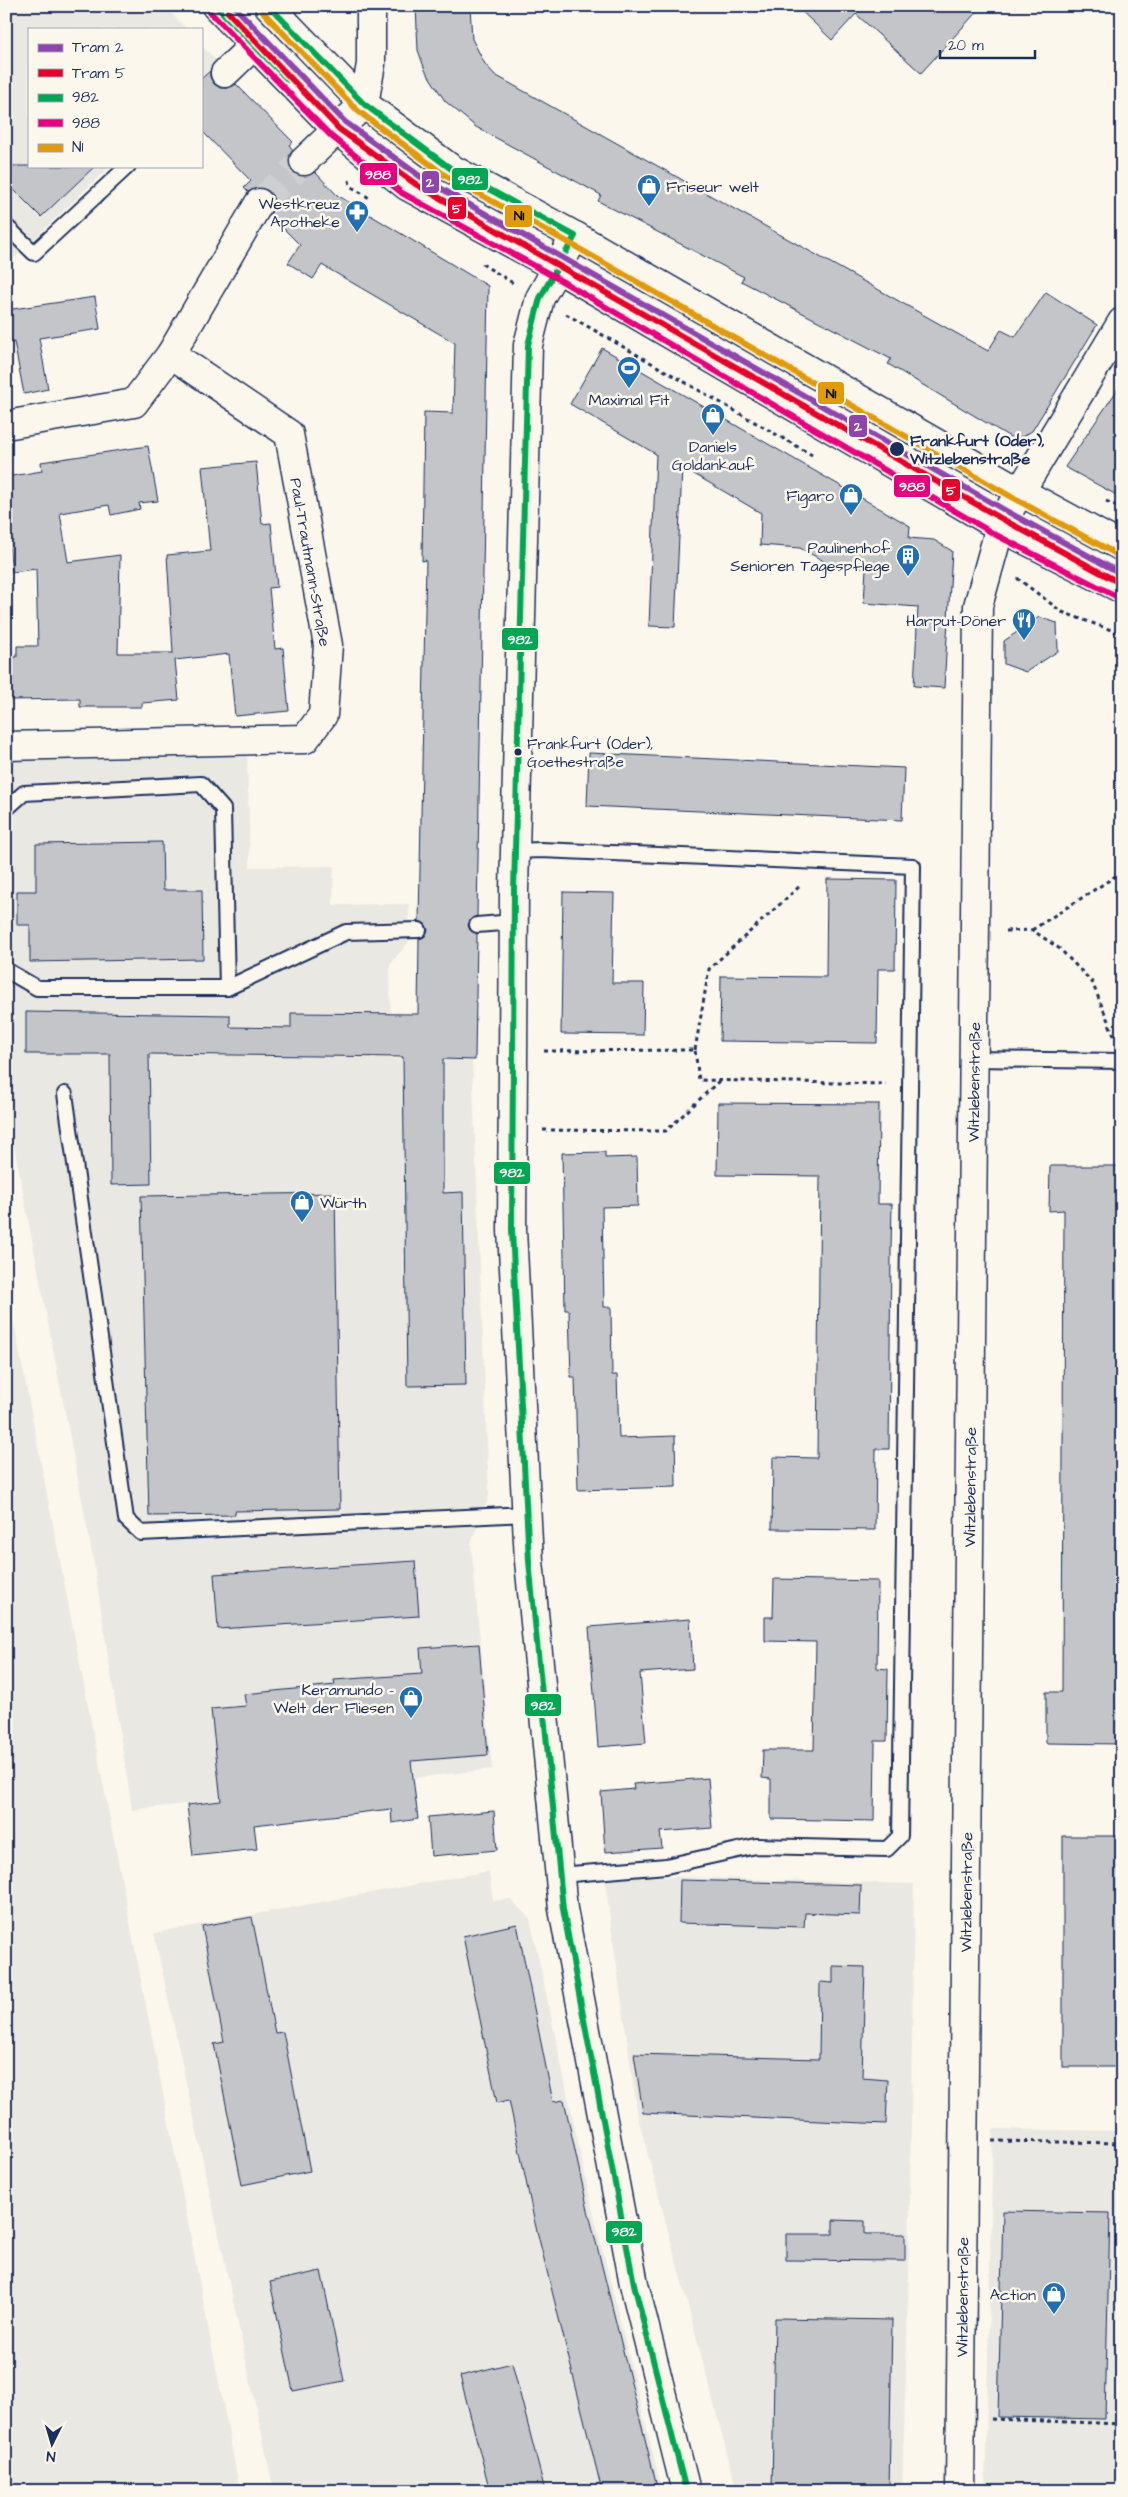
<svg xmlns="http://www.w3.org/2000/svg" width="1128" height="2497" font-family="'Architects Daughter',sans-serif">
  <style>
    .built { fill: #eae8e2 }
    .building { fill: #c3c5c9; stroke: #1b2f5e }
    .lines { fill: none; stroke-linecap: round; stroke-linejoin: round }
    .street-tunnel { stroke: #cecfd0; stroke-width: 28; stroke-dasharray: 28 14; stroke-linecap: butt }
    .lane-casing { stroke: #1b2f5e; stroke-width: 18 }
    .street-casing { stroke: #1b2f5e; stroke-width: 31 }
    .secondary-casing { stroke: #1b2f5e; stroke-width: 31 }
    .path { stroke: #1b2f5e; stroke-width: 3; stroke-dasharray: 4 4; stroke-linecap: butt }
    .lane { stroke: #fbf7ec; stroke-width: 14 }
    .street { stroke: #fbf7ec; stroke-width: 28 }
    .secondary { stroke: #fbf7ec; stroke-width: 28 }
    .bus-1-casing { stroke: #fbf7ec; stroke-width: 10 }
    .bus-2-casing { stroke: #fbf7ec; stroke-width: 10 }
    .bus-3-casing { stroke: #fbf7ec; stroke-width: 10 }
    .bus-1 { stroke: #00a651; stroke-width: 6 }
    .bus-2 { stroke: #e5007d; stroke-width: 6 }
    .bus-3 { stroke: #e19a09; stroke-width: 6 }
    .tram-1-casing { stroke: #fbf7ec; stroke-width: 10 }
    .tram-2-casing { stroke: #fbf7ec; stroke-width: 10 }
    .tram-1 { stroke: #8e44ad; stroke-width: 6 }
    .tram-2 { stroke: #e4002b; stroke-width: 6 }
    .stop-dot { fill: #1b2f5e; stroke: #fbf7ec; stroke-width: 2 }
    .labels { text-anchor: middle; stroke-width: 5; stroke-linejoin: round; paint-order: stroke }
    .bus-label { font-size: 15px; fill: #1b2f5e; stroke: #fbf7ec; text-anchor: start }
    .poi-label { font-size: 16px; fill: #1b2f5e; stroke: #fbf7ec; text-anchor: end }
    .stop-label { font-size: 16px; font-weight: bold; fill: #1b2f5e; stroke: #fbf7ec; text-anchor: start }
    .street-label { font-size: 16px; fill: #1b2f5e; stroke: #fbf7ec }
    .line-badge { stroke: #fbf7ec; stroke-width: 2 }
    .badge-label { font-size: 14px; text-anchor: middle; font-weight: bold; fill: #fff }
    .pale-badge-label { font-size: 14px; text-anchor: middle; font-weight: bold; fill: #111 }
  </style>
  <rect width="100%" height="100%" fill="#fbf7ec"/>
  <filter id="ink" filterUnits="userSpaceOnUse"><feTurbulence type="fractalNoise" baseFrequency=".02" numOctaves="2"/><feDisplacementMap in="SourceGraphic" scale="10" xChannelSelector="R" yChannelSelector="G"/><feConvolveMatrix kernelMatrix="1 2 1 2 8 2 1 2 1" color-interpolation-filters="sRGB"/></filter>
  <g filter="url(#ink)">
    <!-- built -->
    <g class="built">
      <polygon points="6,6 165,6 186,29 29,29 29,166 110,166 6,266"/>
      <polygon points="201,45 218,62 201,78"/>
      <polygon points="247,750 250,867 334,866 333,905 409,904 408,943 390,964 391,1059 472,1060 489,1496 471,1543 492,1769 132,1810 93,1558 6,1103 6,760"/>
      <polygon points="6,1282 238,2481 242,2491 6,2491"/>
      <polygon points="489,1871 493,1901 510,1899 530,1919 591,2203 662,2491 274,2491 154,1933"/>
      <polygon points="604,1875 914,1884 909,2272 902,2491 737,2491 638,2117"/>
      <polygon points="993,2129 1122,2131 1122,2491 985,2491"/>
    </g>
    <!-- building -->
    <g class="building">
      <polygon points="416,6 470,6 472,39 485,64 495,75 988,351 1001,330 1015,337 1046,292 1097,325 1032,431 1022,437 1010,437 888,364 891,359 741,281 744,277 598,201 601,195 476,127 445,101 425,70 418,50"/>
      <polygon points="796,6 982,6 921,73 856,14 832,40"/>
      <polygon points="210,71 210,77 214,84 220,88 228,88 236,84 293,142 289,145 293,150 289,156 289,164 293,172 300,176 307,176 315,172 337,195 488,286 477,916 472,918 468,925 470,930 477,934 475,1060 443,1059 443,1193 463,1192 466,1385 407,1386 403,1057 149,1054 151,1184 111,1185 110,1054 26,1054 26,1012 230,1015 230,1027 291,1028 291,1013 418,1014 419,939 424,937 428,930 426,925 419,921 426,560 422,561 424,412 453,413 455,343 322,265 313,279 288,263 300,245 270,215 275,204 272,195 267,190 260,187 248,192 244,188 251,181 201,130 201,79"/>
      <polygon points="6,166 95,166 41,217 6,182"/>
      <polygon points="95,297 100,329 39,338 48,389 24,394 14,342 6,344 6,310"/>
      <polygon points="602,348 910,526 909,538 934,540 952,551 944,688 914,686 918,607 864,603 866,568 831,565 800,548 760,545 761,513 682,467 675,627 649,626 656,454 570,404"/>
      <polygon points="1122,383 1122,498 1065,467"/>
      <polygon points="148,446 158,501 139,503 140,509 111,515 109,505 60,513 68,562 120,555 118,653 173,653 167,555 210,551 202,467 256,462 262,524 271,523 277,587 269,588 275,649 283,648 289,711 235,716 229,654 175,660 179,700 142,703 142,707 80,707 80,699 6,700 6,657 17,657 17,646 38,646 36,569 12,572 6,518 6,477 42,471 41,462"/>
      <polygon points="1039,617 1057,623 1058,651 1026,672 1004,664 1004,641"/>
      <polygon points="589,753 904,768 902,820 587,806"/>
      <polygon points="162,842 163,890 202,890 203,959 30,962 30,925 17,925 17,891 36,891 36,844"/>
      <polygon points="827,879 896,880 895,969 878,969 877,1043 720,1041 721,976 826,977"/>
      <polygon points="563,892 614,893 612,983 644,983 643,1035 561,1034"/>
      <polygon points="718,1103 879,1104 878,1204 892,1204 891,1250 889,1449 876,1449 875,1530 772,1529 773,1457 817,1458 820,1176 717,1175"/>
      <polygon points="605,1152 605,1158 637,1157 638,1206 602,1207 604,1307 611,1307 612,1375 617,1375 619,1438 675,1436 676,1487 578,1490 575,1377 571,1377 569,1310 565,1310 562,1153"/>
      <polygon points="1050,1166 1122,1166 1122,1744 1046,1743 1046,1692 1062,1692 1064,1210 1049,1211"/>
      <polygon points="335,1193 340,1509 235,1511 235,1515 149,1516 141,1196"/>
      <polygon points="415,1561 419,1616 218,1629 214,1574"/>
      <polygon points="774,1579 878,1581 877,1668 888,1669 887,1741 875,1741 874,1821 771,1819 771,1779 762,1778 763,1750 814,1750 816,1642 765,1641 765,1617 773,1617"/>
      <polygon points="690,1619 693,1669 640,1673 646,1743 598,1747 589,1627"/>
      <polygon points="479,1644 488,1755 411,1761 418,1819 392,1823 391,1809 254,1825 257,1849 193,1856 187,1805 221,1801 211,1709 246,1706 244,1694 335,1685 334,1680 422,1674 420,1648"/>
      <polygon points="708,1778 712,1828 660,1832 662,1848 605,1852 601,1792 634,1789 633,1784"/>
      <polygon points="494,1811 497,1850 431,1856 428,1817"/>
      <rect x="1063" y="1836" width="59" height="231"/>
      <polygon points="680,1880 861,1885 860,1915 805,1913 804,1927 679,1923"/>
      <polygon points="252,1917 275,2033 283,2032 310,2171 242,2185 214,2044 224,2042 202,1926"/>
      <polygon points="517,1924 553,2102 564,2100 587,2206 658,2491 602,2491 534,2219 509,2100 497,2103 463,1936"/>
      <polygon points="833,1966 865,1967 862,2078 888,2080 886,2124 643,2113 634,2054 819,2059 820,1982 833,1983"/>
      <polygon points="1003,2211 1110,2213 1105,2419 998,2417"/>
      <polygon points="833,2220 865,2221 865,2234 905,2234 905,2261 786,2260 786,2234 833,2234"/>
      <polygon points="321,2271 344,2381 293,2391 270,2282"/>
      <polygon points="775,2318 892,2320 889,2491 772,2491"/>
      <polygon points="512,2363 545,2491 490,2491 460,2376"/>
    </g>
    <g class="lines">
      <!-- street-tunnel -->
      <polyline class="street-tunnel" points="259,203 304,161"/>
      <!-- lane casing -->
      <g class="lane-casing">
        <g id="lane">
          <polyline points="6,226 34,253 128,166"/>
          <polyline points="6,809 24,793 201,784 223,809 227,988"/>
          <polyline points="515,851 541,850 913,866 900,1836 887,1849 756,1846 666,1866 560,1875"/>
          <polyline points="477,925 514,922"/>
          <polyline points="6,970 37,988 227,988 346,932 419,930"/>
          <polyline points="974,1059 1122,1061"/>
          <polyline points="65,1094 126,1519 141,1533 526,1514"/>
        </g>
      </g>
      <!-- street casing -->
      <g class="street-casing">
        <g id="street">
          <polyline points="225,73 254,45"/>
          <polyline points="304,161 364,104 371,64 371,6"/>
          <polyline points="575,236 540,298 528,345 514,890 512,1230 529,1561 563,1909 634,2284 686,2491"/>
          <polyline points="6,425 134,403 171,354 259,203"/>
          <polyline points="6,746 305,739 323,715 328,645 289,434 171,354"/>
          <path id="s1" d="M960,2491L978,606L1000,527L1008,512L1122,322"/>
        </g>
      </g>
      <!-- secondary casing -->
      <g class="secondary-casing">
        <g id="secondary">
          <polyline points="216,6 337,130 407,186 557,268 1000,527 1122,589"/>
          <polyline points="269,6 364,104 450,168 575,236 1021,492 1122,547"/>
        </g>
      </g>
      <!-- path -->
      <g class="path">
        <polyline points="349,180 350,186 371,199"/>
        <polyline points="482,264 513,283"/>
        <polyline points="566,314 812,455"/>
        <polyline points="1106,501 1122,508"/>
        <polyline points="1017,578 1062,612 1122,634"/>
        <polyline points="1032,930 1122,872"/>
        <polyline points="1006,931 1032,930 1060,949 1092,982 1115,1038"/>
        <polyline points="695,1050 709,969 801,885"/>
        <polyline points="544,1051 695,1050 699,1080 886,1084"/>
        <polyline points="543,1130 666,1131 720,1080"/>
        <polyline points="992,2141 1122,2143"/>
        <polyline points="991,2419 1122,2424"/>
      </g>
      <!-- lane -->
      <use href="#lane" class="lane"/>
      <!-- street -->
      <use href="#street" class="street"/>
      <!-- secondary -->
      <use href="#secondary" class="secondary"/>
      <!-- bus-1 casing -->
      <g class="bus-1-casing">
        <g id="bus-1">
          <polyline points="216,6 288,80"/>
          <polyline points="269,6 364,104 450,168 575,236 540,298 528,345 514,890 512,1230 529,1561 563,1909 634,2284 686,2491"/>
        </g>
      </g>
      <!-- bus-2 casing -->
      <g class="bus-2-casing">
        <polyline id="bus-2" points="210,12 331,136 402,193 553,276 996,535 1118,597"/>
      </g>
      <!-- bus-3 casing -->
      <g class="bus-3-casing">
        <polyline id="bus-3" points="263,12 358,111 446,176 571,244 1017,500 1118,555"/>
      </g>
      <!-- bus-1 -->
      <use href="#bus-1" class="bus-1"/>
      <!-- bus-2 -->
      <use href="#bus-2" class="bus-2"/>
      <!-- bus-3 -->
      <use href="#bus-3" class="bus-3"/>
      <!-- tram-1 casing -->
      <g class="tram-1-casing">
        <polyline id="tram-1" points="234,6 345,122 421,177 1008,512 1122,574"/>
      </g>
      <!-- tram-2 casing -->
      <g class="tram-2-casing">
        <polyline id="tram-2" points="228,12 339,129 417,185 1004,520 1118,582"/>
      </g>
      <!-- tram-1 -->
      <use href="#tram-1" class="tram-1"/>
      <!-- tram-2 -->
      <use href="#tram-2" class="tram-2"/>
    </g>
  </g>
  <!-- icons -->
  <defs>
    <g id="shop-pin" transform="scale(1.25)"><path d="M0 17L-7.5 6A9.5 9.5 0 1 1 7.5 6Z" fill="#1f6fb2" stroke="#fbf7ec"/><path d="M-5-2.5h2.3a2.7 3.5 0 0 1 5.4 0H5L5.5 6h-11ZM-1.5-2.5h3a1.5 2.3 0 0 0-3 0Z" fill="#fff"/></g>
    <g id="pharmacy-pin" transform="scale(1.25)"><path d="M0 17L-7.5 6A9.5 9.5 0 1 1 7.5 6Z" fill="#1f6fb2" stroke="#fbf7ec"/><path d="M-2-6h4v4h4v4h-4v4h-4v-4h-4v-4h4Z" fill="#fff"/></g>
    <g id="stadium-pin" transform="scale(1.25)"><path d="M0 17L-7.5 6A9.5 9.5 0 1 1 7.5 6Z" fill="#1f6fb2" stroke="#fbf7ec"/><path d="M0-5a6.5 5 0 1 0 0 10a6.5 5 0 1 0 0-10ZM-3.5-1.8h7v3.6h-7Z" fill="#fff"/></g>
    <g id="building-pin" transform="scale(1.25)"><path d="M0 17L-7.5 6A9.5 9.5 0 1 1 7.5 6Z" fill="#1f6fb2" stroke="#fbf7ec"/><path d="M-4-6H4V6H1V3H-1V6H-4ZM-2.5-4.3h1.7v1.8h-1.7ZM.8-4.3h1.7v1.8H.8ZM-2.5-1h1.7V.8h-1.7ZM.8-1h1.7V.8H.8Z" fill="#fff"/></g>
    <g id="restaurant-pin" transform="scale(1.25)"><path d="M0 17L-7.5 6A9.5 9.5 0 1 1 7.5 6Z" fill="#1f6fb2" stroke="#fbf7ec"/><path d="M-5-6h1v4h1v-4h1v4h1v-4h1v5L-1.5 .5V6h-2V.5L-5-1ZM5-6V6H3V1.5H1.5Q1.5-4 5-6Z" fill="#fff"/></g>
  </defs>
  <g fill-rule="evenodd">
    <use href="#shop-pin" x="649" y="186"/>
    <use href="#pharmacy-pin" x="357" y="212"/>
    <use href="#stadium-pin" x="629" y="368"/>
    <use href="#shop-pin" x="713" y="415"/>
    <use href="#shop-pin" x="851" y="495"/>
    <use href="#building-pin" x="908" y="556"/>
    <use href="#restaurant-pin" x="1024" y="620"/>
    <use href="#shop-pin" x="302" y="1202"/>
    <use href="#shop-pin" x="411" y="1698"/>
    <use href="#shop-pin" x="1054" y="2294"/>
  </g>
  <!-- markers -->
  <g class="stop-dot">
    <circle cx="897" cy="449" r="8"/>
    <circle cx="518" cy="752" r="4.5"/>
  </g>
  <g class="labels">
    <!-- bus labels -->
    <g class="bus-label">
      <text x="527" y="749">Frankfurt (Oder),<tspan x="527" dy="18">Goethestraße</tspan></text>
    </g>
    <!-- poi labels -->
    <g class="poi-label">
      <text x="666" y="192" text-anchor="start">Friseur welt</text>
      <text x="340" y="209">Westkreuz<tspan x="340" dy="18">Apotheke</tspan></text>
      <text x="629" y="405" text-anchor="middle">Maximal Fit</text>
      <text x="713" y="452" text-anchor="middle">Daniels<tspan x="713" dy="18">Goldankauf</tspan></text>
      <text x="834" y="501">Figaro</text>
      <text x="890" y="553">Paulinenhof<tspan x="890" dy="18">Senioren Tagespflege</tspan></text>
      <text x="1006" y="626">Harput-Döner</text>
      <text x="320" y="1208" text-anchor="start">Würth</text>
      <text x="394" y="1695">Keramundo -<tspan x="394" dy="18">Welt der Fliesen</tspan></text>
      <text x="1036" y="2300">Action</text>
    </g>
    <!-- stop labels -->
    <g class="stop-label">
      <text x="910" y="446">Frankfurt (Oder),<tspan x="910" dy="18">Witzlebenstraße</tspan></text>
    </g>
    <!-- street labels -->
    <g class="street-label">
      <text transform="translate(311 562) rotate(80)" y="6">Paul-Trautmann-Straße</text>
      <text dy="6" stroke="none"><textPath href="#s1" startOffset="1409">Witzlebenstraße</textPath></text>
      <text dy="6" stroke="none"><textPath href="#s1" startOffset="1004">Witzlebenstraße</textPath></text>
      <text dy="6" stroke="none"><textPath href="#s1" startOffset="599">Witzlebenstraße</textPath></text>
      <text dy="6" stroke="none"><textPath href="#s1" startOffset="194">Witzlebenstraße</textPath></text>
    </g>
  </g>
  <g class="line-badge">
    <rect x="359" y="162" width="39" height="24" rx="5" fill="#e5007d"/>
    <rect x="451" y="167" width="38" height="24" rx="5" fill="#00a651"/>
    <rect x="421" y="170" width="19" height="24" rx="5" fill="#8e44ad"/>
    <rect x="447" y="196" width="20" height="24" rx="5" fill="#e4002b"/>
    <rect x="504" y="204" width="29" height="24" rx="5" fill="#e19a09"/>
    <rect x="817" y="381" width="28" height="24" rx="5" fill="#e19a09"/>
    <rect x="848" y="414" width="20" height="24" rx="5" fill="#8e44ad"/>
    <rect x="893" y="474" width="38" height="24" rx="5" fill="#e5007d"/>
    <rect x="941" y="478" width="20" height="24" rx="5" fill="#e4002b"/>
    <rect x="501" y="627" width="38" height="24" rx="5" fill="#00a651"/>
    <rect x="493" y="1161" width="38" height="24" rx="5" fill="#00a651"/>
    <rect x="524" y="1693" width="38" height="24" rx="5" fill="#00a651"/>
    <rect x="605" y="2220" width="38" height="24" rx="5" fill="#00a651"/>
  </g>
  <g class="badge-label">
    <text x="378" y="179">988</text>
    <text x="470" y="184">982</text>
    <text x="430" y="187">2</text>
    <text x="457" y="213">5</text>
    <text x="858" y="431">2</text>
    <text x="912" y="491">988</text>
    <text x="951" y="495">5</text>
    <text x="520" y="644">982</text>
    <text x="512" y="1177">982</text>
    <text x="543" y="1710">982</text>
    <text x="624" y="2236">982</text>
  </g>
  <g class="pale-badge-label">
    <text x="519" y="220">N1</text>
    <text x="831" y="398">N1</text>
  </g>
  <!-- margin -->
  <rect width="1128" height="2497" fill="none" stroke="#fbf7ec" stroke-width="25"/>
  <rect x="12" y="12" width="1103" height="2472" fill="none" stroke="#1b2f5e" stroke-width="2" filter="url(#ink)"/>
  <!-- legend -->
  <rect x="28" y="28" width="175" height="140" fill="#fbf7ec" stroke="#a1a7b3"/>
  <rect x="38" y="44" width="25" height="8" fill="#8e44ad" stroke="#a1a7b3"/>
  <text x="72" y="52" font-size="15" fill="#1b2f5e">Tram 2</text>
  <rect x="38" y="69" width="25" height="8" fill="#e4002b" stroke="#a1a7b3"/>
  <text x="72" y="78" font-size="15" fill="#1b2f5e">Tram 5</text>
  <rect x="38" y="94" width="25" height="8" fill="#00a651" stroke="#a1a7b3"/>
  <text x="72" y="102" font-size="15" fill="#1b2f5e">982</text>
  <rect x="38" y="119" width="25" height="8" fill="#e5007d" stroke="#a1a7b3"/>
  <text x="72" y="128" font-size="15" fill="#1b2f5e">988</text>
  <rect x="38" y="144" width="25" height="8" fill="#e19a09" stroke="#a1a7b3"/>
  <text x="72" y="152" font-size="15" fill="#1b2f5e">N1</text>
  <!-- north arrow -->
  <g transform="translate(52 2444) rotate(185)" stroke="#fbf7ec" stroke-width="4" paint-order="stroke">
  <path d="M0-4L9 19L0 12L-9 19Z" fill="#1b2f5e"/>
  <text y="-8" font-size="14" font-weight="bold" text-anchor="middle" fill="#1b2f5e">N</text>
  </g>
  <!-- scale -->
  <path d="M940 50v8h95v-8" fill="none" stroke="#1b2f5e" stroke-width="2.5"/>
  <text x="948" y="50" font-size="15" fill="#1b2f5e" stroke="#fbf7ec" stroke-width="4" paint-order="stroke">20 m</text>
</svg>
